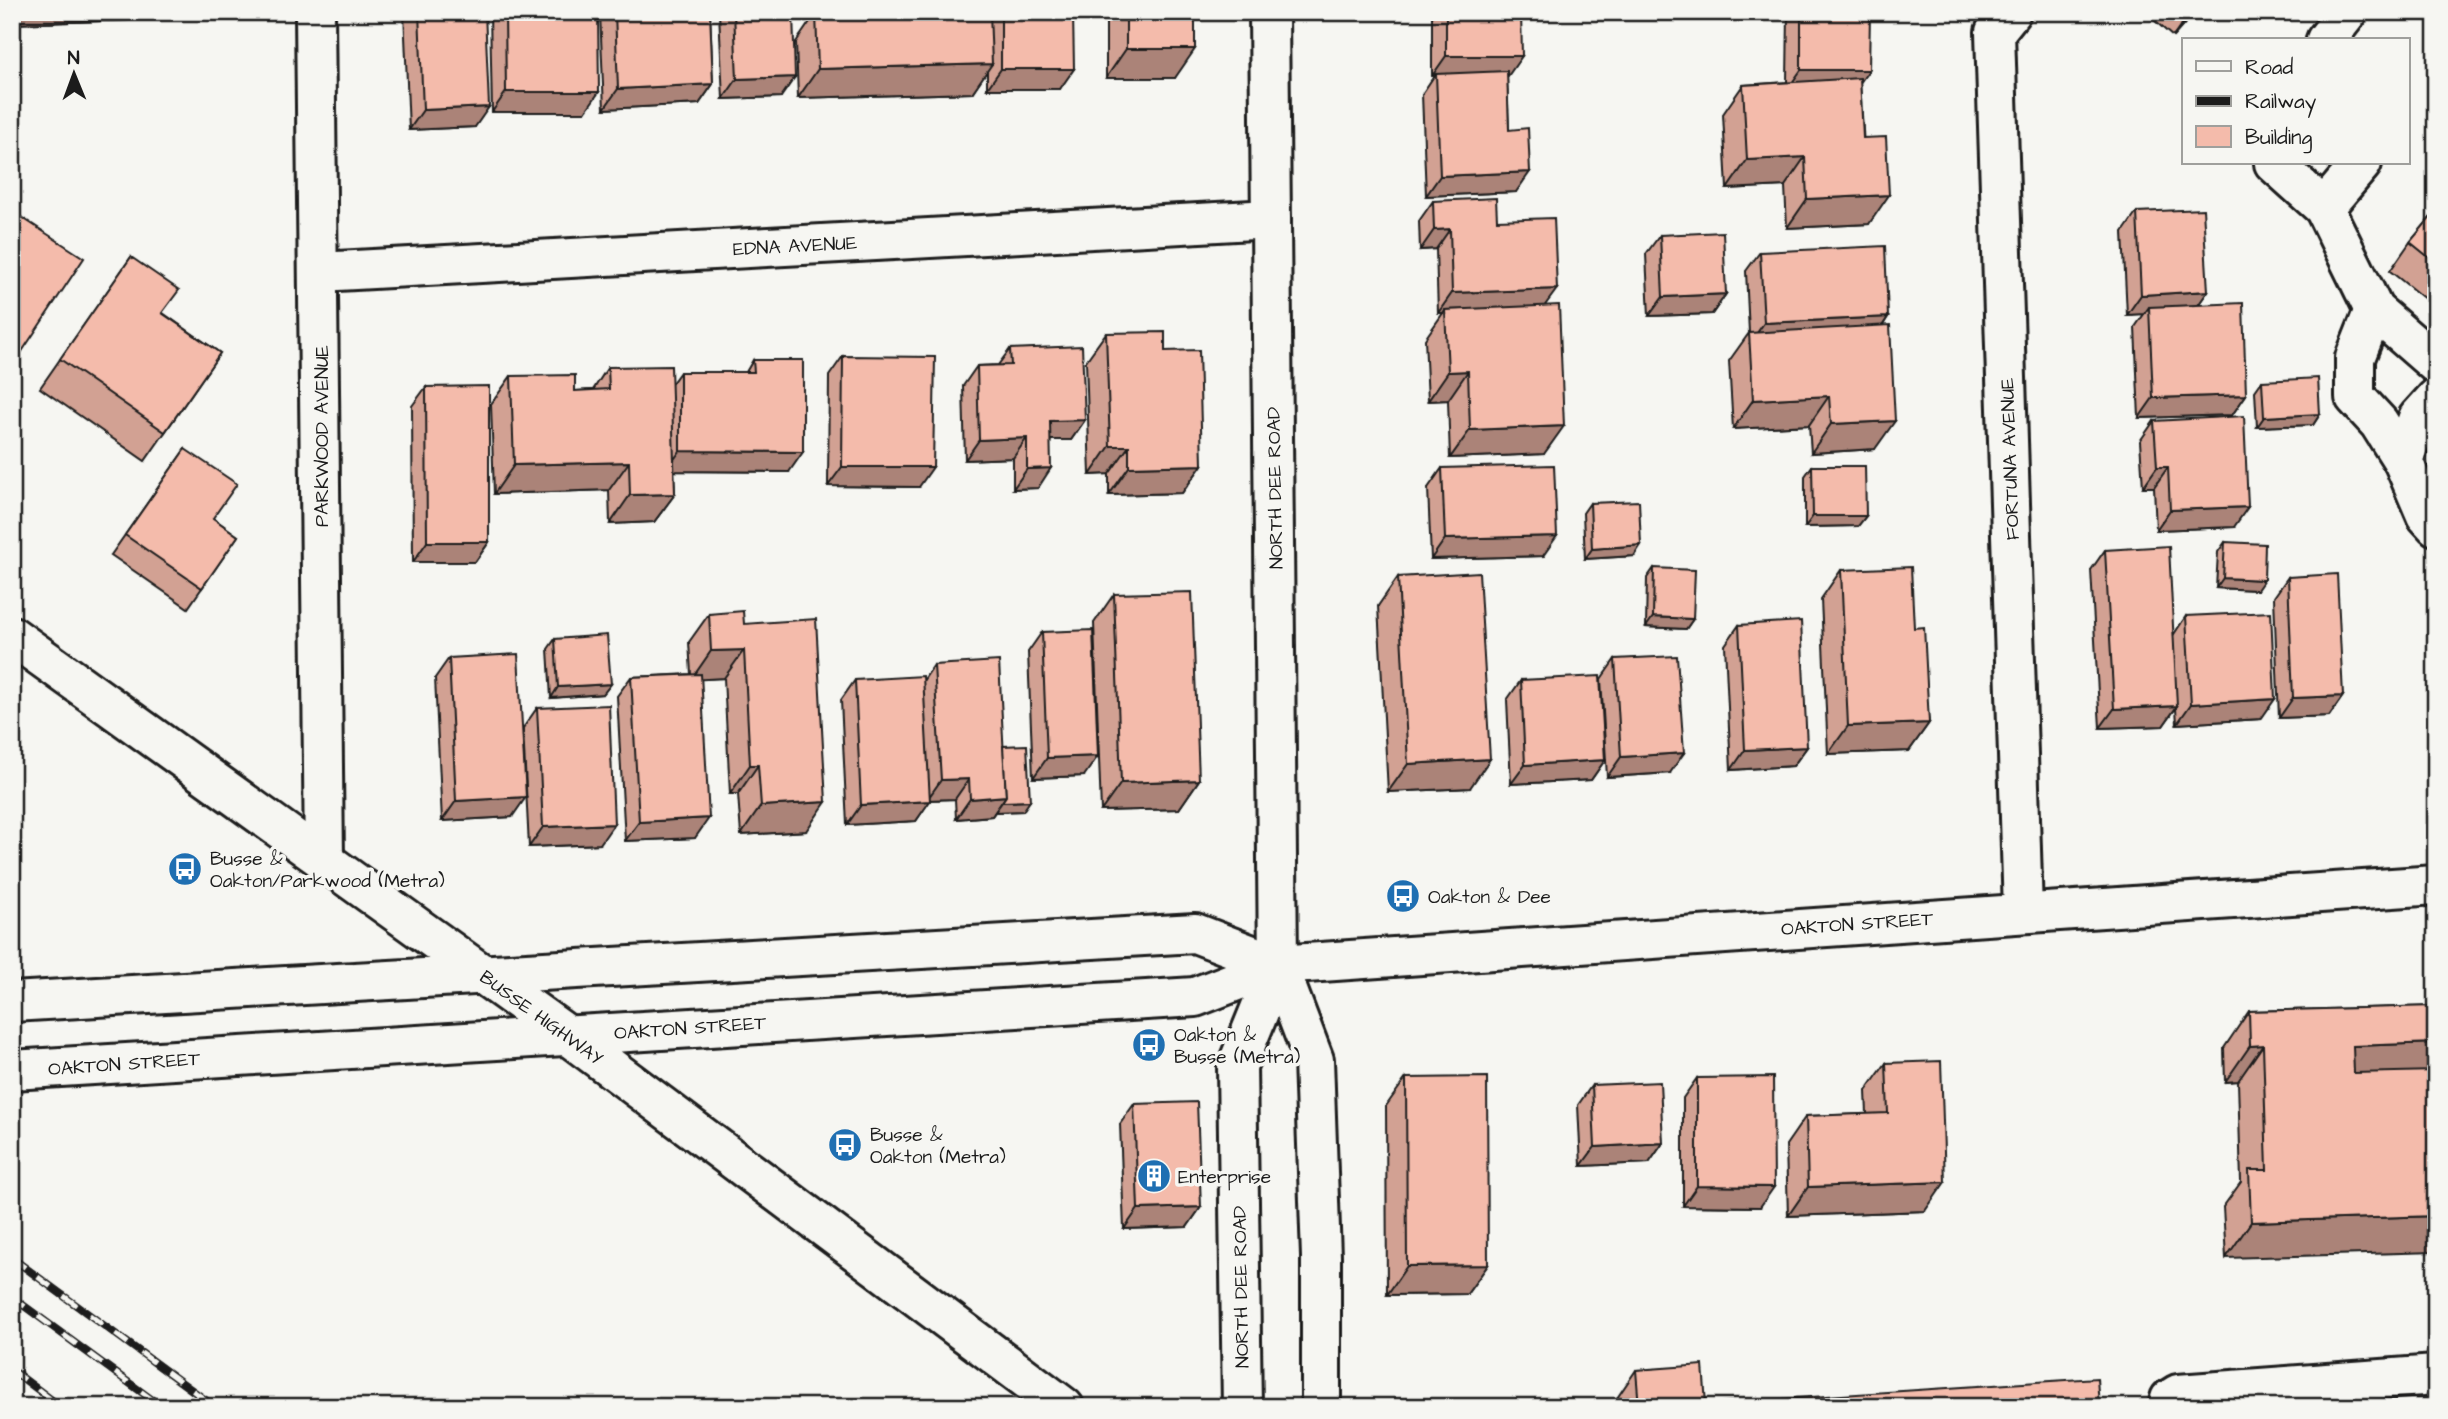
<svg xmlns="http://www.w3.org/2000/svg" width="2448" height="1419" font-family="'Architects Daughter',sans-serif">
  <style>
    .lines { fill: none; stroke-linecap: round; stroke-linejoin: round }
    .minor-casing { stroke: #1c1c1c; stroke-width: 44 }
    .major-casing { stroke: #1c1c1c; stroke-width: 44 }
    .minor { stroke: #f6f6f2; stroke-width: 38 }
    .major { stroke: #f6f6f2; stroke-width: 38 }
    .rail-casing { stroke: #1c1c1c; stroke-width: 8 }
    .rail { stroke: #f6f6f2; stroke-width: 5; stroke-dasharray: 16; stroke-linecap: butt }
    .wall { fill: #d2a193; stroke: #1c1c1c; stroke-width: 2 }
    .shaded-wall { fill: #ab8378; stroke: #1c1c1c; stroke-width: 2 }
    .building { fill: #f4bbab; stroke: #1c1c1c; stroke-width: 2 }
    .labels { text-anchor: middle; stroke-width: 7; stroke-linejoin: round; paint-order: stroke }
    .street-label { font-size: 19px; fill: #1c1c1c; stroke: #f6f6f2 }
    .poi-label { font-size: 19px; fill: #1c1c1c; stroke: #f6f6f2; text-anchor: start }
  </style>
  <rect width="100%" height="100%" fill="#f6f6f2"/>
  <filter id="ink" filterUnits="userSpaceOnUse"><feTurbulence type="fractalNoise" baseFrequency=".0143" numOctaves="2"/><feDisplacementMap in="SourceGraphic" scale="14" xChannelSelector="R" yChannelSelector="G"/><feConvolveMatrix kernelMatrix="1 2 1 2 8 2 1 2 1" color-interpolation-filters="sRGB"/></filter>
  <g filter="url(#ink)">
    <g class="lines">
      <!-- minor casing -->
      <g class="minor-casing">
        <g id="minor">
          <polyline points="315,12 324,861"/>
          <polyline points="1269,12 1278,965"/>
          <polyline points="2011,12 1995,32 2023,912"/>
          <polyline points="2326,40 2348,12"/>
          <polyline points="2274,163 2324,208 2374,310 2436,364"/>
          <polyline points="2324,208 2362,163"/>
          <polyline points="319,272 1271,219"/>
          <polyline points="2374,310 2355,358 2355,397 2379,423 2403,461"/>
          <polyline points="2436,398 2418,418 2403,461 2426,515 2436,526"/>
          <polyline points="2168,1407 2170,1399 2178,1394 2436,1375"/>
        </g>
      </g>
      <!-- major casing -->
      <g class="major-casing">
        <g id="major">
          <polyline points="12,636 567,1035 1064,1407"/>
          <polyline points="1278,965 1314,1060 1321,1257 1321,1407"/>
          <polyline points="12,1002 1195,933 1278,965"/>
          <polyline points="12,1070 1195,997 1278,965 2436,885"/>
          <polyline points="1242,1407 1237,1066 1278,965"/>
        </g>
      </g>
      <!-- minor -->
      <use href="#minor" class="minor"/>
      <!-- major -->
      <use href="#major" class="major"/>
      <!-- rail casing -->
      <g class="rail-casing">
        <g id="rail">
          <polyline points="12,1258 215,1407"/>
          <polyline points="12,1297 162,1407"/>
          <polyline points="12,1370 61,1407"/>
        </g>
      </g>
      <!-- rail -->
      <use href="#rail" class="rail"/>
    </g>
    <!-- wall -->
    <g class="wall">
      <polygon points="12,12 164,12 159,19 12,24"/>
      <polygon points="404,12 485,12 475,127 409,130"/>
      <polygon points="490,12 598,12 585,112 492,112"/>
      <polygon points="600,12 710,12 713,84 699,104 604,109"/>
      <polygon points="719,12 793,12 781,97 723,99"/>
      <polygon points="848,12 1073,12 1060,89 987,89 987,70 972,93 798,98 796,42 816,13"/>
      <polygon points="1106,12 1195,12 1175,78 1106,78"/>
      <polygon points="1432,12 1521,12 1507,76 1509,130 1516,192 1426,196 1422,94 1434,76 1432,76"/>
      <polygon points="1788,12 1870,12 1860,83 1869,224 1787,228 1785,186 1727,189 1723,114 1743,85 1787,82"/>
      <polygon points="2145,12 2195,12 2173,37"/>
      <polygon points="1433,201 1497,220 1544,306 1544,454 1450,458 1448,400 1428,401 1425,339 1443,313 1438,313 1436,249 1420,250 1419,221"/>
      <polygon points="12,211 21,353 12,366"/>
      <polygon points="2436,211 2436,308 2390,271 2410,242"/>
      <polygon points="2137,212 2208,291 2198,305 2246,395 2232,415 2139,418 2135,327 2144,314 2127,315 2123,232"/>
      <polygon points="1660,235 1726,294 1712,314 1649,316 1646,254"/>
      <polygon points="1760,252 1888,317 1883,325 1875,449 1811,453 1809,425 1733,429 1729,361 1749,333 1746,271"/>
      <polygon points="131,257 163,313 220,353 145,461 40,388"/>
      <polygon points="1106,333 1165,351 1202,465 1182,493 1109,495 1109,474 1090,475 1086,361"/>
      <polygon points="1010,349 1085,420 1071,440 1051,440 1038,488 1013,489 1013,458 965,460 963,386 977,366 998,365"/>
      <polygon points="843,356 919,487 828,486 829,376"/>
      <polygon points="753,360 789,472 674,471 675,494 654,522 610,524 609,490 494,494 491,404 511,376 575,391 593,390 608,367 672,383 680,372 746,372"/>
      <polygon points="2262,381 2320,414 2313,425 2257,427 2255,391"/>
      <polygon points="426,387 489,542 475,562 413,562 412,406"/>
      <polygon points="2154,421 2234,527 2156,530 2154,487 2143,487 2140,441"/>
      <polygon points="185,449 213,518 238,536 188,608 111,555"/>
      <polygon points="1812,466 1866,516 1858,526 1805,527 1805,476"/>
      <polygon points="1442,468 1543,556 1431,559 1428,488"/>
      <polygon points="1590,503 1634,556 1585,559 1583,513"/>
      <polygon points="2225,542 2257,590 2216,588 2218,552"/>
      <polygon points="2105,550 2174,634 2186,616 2261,719 2177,724 2176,708 2163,726 2100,728 2091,570"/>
      <polygon points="1654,568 1693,619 1686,629 1646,627 1647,578"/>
      <polygon points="1841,570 1914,628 1929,723 1909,751 1828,754 1821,599"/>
      <polygon points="1398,577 1470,788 1388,792 1378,606"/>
      <polygon points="2288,577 2343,696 2329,716 2279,718 2274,597"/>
      <polygon points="1114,594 1199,780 1179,809 1101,811 1094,623"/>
      <polygon points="709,614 744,624 806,831 741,835 738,794 730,794 724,678 701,679 695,838 625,841 617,696 631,677 691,674 689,642"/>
      <polygon points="1739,625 1807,747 1793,766 1731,770 1725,645"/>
      <polygon points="1042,632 1084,776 1033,778 1028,652"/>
      <polygon points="555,639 611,684 603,694 551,698 548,649"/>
      <polygon points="449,658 512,817 442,821 435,678"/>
      <polygon points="1615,659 1670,773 1607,777 1601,679"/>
      <polygon points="934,665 1003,746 1023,811 995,812 992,816 956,819 955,799 930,800 916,821 847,825 841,700 855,680 923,681"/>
      <polygon points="1521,680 1605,760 1591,780 1511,784 1507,700"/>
      <polygon points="537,708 600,844 529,847 523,728"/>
      <polygon points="2436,1006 2226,1258 2223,1207 2241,1182 2238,1081 2225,1082 2224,1048 2249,1011"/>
      <polygon points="1886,1063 1925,1211 1788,1216 1786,1145 1806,1116 1867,1114 1866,1091"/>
      <polygon points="1406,1078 1488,1265 1467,1294 1387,1295 1386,1106"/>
      <polygon points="1697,1078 1760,1207 1683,1206 1683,1098"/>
      <polygon points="1592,1085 1663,1143 1649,1163 1581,1166 1578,1105"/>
      <polygon points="1134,1104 1201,1207 1187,1227 1124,1229 1120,1124"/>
      <polygon points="1636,1370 1706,1404 2099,1407 1611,1407"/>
    </g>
    <!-- shaded-wall -->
    <g class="shaded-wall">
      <polygon points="18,12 164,12 159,19 12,24 12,21"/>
      <polygon points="2191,12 2195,12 2173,37 2187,17"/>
      <polygon points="1126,49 1195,49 1175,78 1106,78"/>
      <polygon points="1446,56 1522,56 1508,76 1436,74 1434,76 1432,76"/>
      <polygon points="992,64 972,93 798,98 818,69"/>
      <polygon points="1001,69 1074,69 1060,89 987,89"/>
      <polygon points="1801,70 1869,70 1855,90 1787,90"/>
      <polygon points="795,77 781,97 723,99 737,79"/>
      <polygon points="713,84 699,104 604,109 618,89"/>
      <polygon points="506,92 599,92 585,112 492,112"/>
      <polygon points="489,107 475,127 409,130 423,110"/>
      <polygon points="1805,157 1785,186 1727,189 1747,160"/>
      <polygon points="1530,172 1516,192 1426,196 1440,176"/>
      <polygon points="1889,195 1869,224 1787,228 1807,199"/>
      <polygon points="1450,229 1436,249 1420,250 1434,230"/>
      <polygon points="1557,289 1543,308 1445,310 1443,313 1438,313 1452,293"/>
      <polygon points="2208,291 2194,311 2149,307 2144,314 2127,315 2141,295"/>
      <polygon points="1726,294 1712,314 1649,316 1663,297"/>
      <polygon points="1888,317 1875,337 1750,343 1764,323"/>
      <polygon points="1468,371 1448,400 1428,401 1448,372"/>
      <polygon points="2246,395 2232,415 2139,418 2153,398"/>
      <polygon points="1829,396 1809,425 1733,429 1753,400"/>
      <polygon points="2320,414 2313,425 2257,427 2264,417"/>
      <polygon points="1085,420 1071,440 1036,440 1050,421"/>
      <polygon points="1895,421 1875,449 1811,453 1831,424"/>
      <polygon points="1564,426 1544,454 1450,458 1470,430"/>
      <polygon points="1027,438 1013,458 965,460 979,440"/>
      <polygon points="1110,446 1129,446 1109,474 1090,475"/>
      <polygon points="680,451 803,452 789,472 666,471"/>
      <polygon points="629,462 609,490 494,494 514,465"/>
      <polygon points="1202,465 1182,493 1109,495 1129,467"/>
      <polygon points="842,467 933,467 919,487 828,486"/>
      <polygon points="2157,467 2168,467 2154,487 2143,487"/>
      <polygon points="1051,468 1038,488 1013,489 1027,469"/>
      <polygon points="675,494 654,522 610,524 630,495"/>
      <polygon points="2248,507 2234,527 2156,530 2170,510"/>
      <polygon points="1813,516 1866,516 1858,526 1805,527"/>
      <polygon points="1557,536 1543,556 1431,559 1445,539"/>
      <polygon points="427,542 489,542 475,562 413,562"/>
      <polygon points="1641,545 1634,556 1585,559 1592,549"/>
      <polygon points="2223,578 2264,580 2257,590 2216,588"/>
      <polygon points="1653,617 1693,619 1686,629 1646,627"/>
      <polygon points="744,650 724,678 691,680 711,651"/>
      <polygon points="611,684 603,694 551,698 558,687"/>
      <polygon points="2343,696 2329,716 2279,718 2293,698"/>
      <polygon points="2275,699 2261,719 2177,724 2191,704"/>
      <polygon points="2177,706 2163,726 2100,728 2114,709"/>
      <polygon points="1929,723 1909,751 1828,754 1848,726"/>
      <polygon points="1807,747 1793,766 1731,770 1745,750"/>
      <polygon points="1684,753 1670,773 1607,777 1621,757"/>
      <polygon points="1098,756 1084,776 1033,778 1047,758"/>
      <polygon points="1490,759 1470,788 1388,792 1408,764"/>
      <polygon points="1605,760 1591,780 1511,784 1525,765"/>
      <polygon points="750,765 758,765 738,794 730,794"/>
      <polygon points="969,779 955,799 927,800 941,780"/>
      <polygon points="1199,780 1179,809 1101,811 1121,783"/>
      <polygon points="1006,796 992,816 956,819 970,799"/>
      <polygon points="526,797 512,817 442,821 456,801"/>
      <polygon points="930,801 916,821 847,825 861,805"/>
      <polygon points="1030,801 1023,811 995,812 1002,802"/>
      <polygon points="826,802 806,831 741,835 761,806"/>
      <polygon points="709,818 695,838 625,841 639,822"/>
      <polygon points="614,824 600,844 529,847 543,827"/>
      <polygon points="2436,1043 2436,1078 2328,1082 2353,1046"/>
      <polygon points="2263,1045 2238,1081 2225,1082 2250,1046"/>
      <polygon points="1663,1143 1649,1163 1581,1166 1595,1147"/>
      <polygon points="1945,1182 1925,1211 1788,1216 1808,1187"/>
      <polygon points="1697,1186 1774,1187 1760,1207 1683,1206"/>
      <polygon points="1201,1207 1187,1227 1124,1229 1138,1209"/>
      <polygon points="2436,1216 2436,1252 2226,1258 2251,1222"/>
      <polygon points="1488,1265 1467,1294 1387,1295 1407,1266"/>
    </g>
    <!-- building -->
    <g class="building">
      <polygon points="419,12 485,12 489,107 423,110"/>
      <polygon points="505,12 598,12 599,92 506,92"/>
      <polygon points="615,12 710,12 713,84 618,89"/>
      <polygon points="734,12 793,12 795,77 737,79"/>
      <polygon points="869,12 990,12 992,64 818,69 816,13"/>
      <polygon points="1001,12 1073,12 1074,69 1001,69"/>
      <rect x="1126" y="12" width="69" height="37"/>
      <polygon points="1446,12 1521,12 1522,56 1446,56"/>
      <polygon points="1801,12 1870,12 1869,70 1801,70"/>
      <polygon points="2182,12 2191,12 2187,17"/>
      <polygon points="1507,71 1509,130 1528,128 1530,172 1440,176 1436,74"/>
      <polygon points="1860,78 1863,138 1886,137 1889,195 1807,199 1805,157 1747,160 1743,85"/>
      <polygon points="1496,198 1497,220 1554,218 1557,289 1452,293 1450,229 1434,230 1433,201"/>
      <polygon points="2203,209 2208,291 2141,295 2137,212"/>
      <polygon points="12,211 84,258 21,353 12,348"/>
      <polygon points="2436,211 2436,263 2410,242"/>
      <polygon points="1723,232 1726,294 1663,297 1660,235"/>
      <polygon points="1885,246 1888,317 1764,323 1760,252"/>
      <polygon points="131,257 179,290 162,313 220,353 165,432 60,359"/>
      <polygon points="2243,303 2246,395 2153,398 2149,307"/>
      <polygon points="1559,305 1564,426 1470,430 1468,371 1448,372 1445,310"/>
      <polygon points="1890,325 1895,421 1831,424 1829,396 1753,400 1749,333"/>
      <polygon points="1165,332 1165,351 1199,350 1202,465 1129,467 1129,446 1110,446 1106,333"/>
      <polygon points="1082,346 1085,420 1050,421 1051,468 1027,469 1027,438 979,440 977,366 1011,365 1010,349"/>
      <polygon points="843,356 935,357 933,467 842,467"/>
      <polygon points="753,360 803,360 803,452 680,451 680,372 754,372"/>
      <polygon points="671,366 675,494 630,495 629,462 514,465 511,376 575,375 575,391 609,389 608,367"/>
      <polygon points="2318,378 2320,414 2264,417 2262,381"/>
      <polygon points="489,386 489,542 427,542 426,387"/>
      <polygon points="2244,416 2248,507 2170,510 2168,467 2157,467 2154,421"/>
      <polygon points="185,449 237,484 213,518 238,536 202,588 125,535"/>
      <polygon points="1554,465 1557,536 1445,539 1442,468"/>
      <polygon points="1812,466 1865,466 1866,516 1813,516"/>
      <polygon points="1639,501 1641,545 1592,549 1590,503"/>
      <polygon points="2225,542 2265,544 2264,580 2223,578"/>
      <polygon points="2169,546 2177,706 2114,709 2105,550"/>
      <polygon points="1911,567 1914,628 1924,627 1929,723 1848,726 1841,570"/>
      <polygon points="1654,568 1695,570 1693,619 1653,617"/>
      <polygon points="1479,572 1490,759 1408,764 1398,577"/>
      <polygon points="2337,574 2343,696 2293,698 2288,577"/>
      <polygon points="1192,592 1199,780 1121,783 1114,594"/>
      <polygon points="743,611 744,624 816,619 826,802 761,806 758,765 750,765 744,650 711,651 709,614"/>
      <polygon points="2271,612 2275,699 2191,704 2186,616"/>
      <polygon points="1801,621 1807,747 1745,750 1739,625"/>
      <polygon points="1093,630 1098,756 1047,758 1042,632"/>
      <polygon points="607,635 611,684 558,687 555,639"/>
      <polygon points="518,654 526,797 456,801 449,658"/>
      <polygon points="1677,656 1684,753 1621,757 1615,659"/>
      <polygon points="999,661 1006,796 970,799 969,779 941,780 934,665"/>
      <polygon points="701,674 709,818 639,822 631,677"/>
      <polygon points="923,676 930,801 861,805 855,680"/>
      <polygon points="1600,676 1605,760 1525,765 1521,680"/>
      <polygon points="609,705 614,824 543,827 537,708"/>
      <polygon points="1027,745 1030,801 1002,802 1006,796 1003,746"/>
      <polygon points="2436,1006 2436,1043 2353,1046 2354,1073 2436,1071 2436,1216 2251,1222 2249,1170 2267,1170 2263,1045 2250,1046 2249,1011"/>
      <polygon points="1941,1061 1945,1182 1808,1187 1806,1116 1888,1113 1886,1063"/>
      <polygon points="1487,1077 1488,1265 1407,1266 1406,1078"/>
      <polygon points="1773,1077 1774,1187 1697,1186 1697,1078"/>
      <polygon points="1660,1082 1663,1143 1595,1147 1592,1085"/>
      <polygon points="1197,1102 1201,1207 1138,1209 1134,1104"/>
      <polygon points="1703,1365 1706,1404 2097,1378 2099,1407 1639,1407 1636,1370"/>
    </g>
  </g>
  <!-- icons -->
  <defs>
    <g id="bus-disc" transform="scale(1.75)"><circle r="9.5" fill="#1f6fb2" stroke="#f6f6f2"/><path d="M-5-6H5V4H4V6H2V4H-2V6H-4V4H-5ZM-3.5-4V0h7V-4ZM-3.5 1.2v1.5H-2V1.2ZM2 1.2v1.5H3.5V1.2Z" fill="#fff"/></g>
    <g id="building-disc" transform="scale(1.75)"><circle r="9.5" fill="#1f6fb2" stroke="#f6f6f2"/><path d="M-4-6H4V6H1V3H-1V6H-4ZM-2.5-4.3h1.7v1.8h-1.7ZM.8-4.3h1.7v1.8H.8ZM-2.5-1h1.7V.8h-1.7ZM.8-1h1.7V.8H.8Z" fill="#fff"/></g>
  </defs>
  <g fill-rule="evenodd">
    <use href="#bus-disc" x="185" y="869"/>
    <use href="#bus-disc" x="1403" y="896"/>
    <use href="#bus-disc" x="1149" y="1045"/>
    <use href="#bus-disc" x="845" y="1145"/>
    <use href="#building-disc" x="1154" y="1176"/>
  </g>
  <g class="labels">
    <!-- street labels -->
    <g class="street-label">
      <text transform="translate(795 245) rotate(-3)" y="7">EDNA AVENUE</text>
      <text transform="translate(321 436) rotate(-90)" y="7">PARKWOOD AVENUE</text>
      <text transform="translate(2009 459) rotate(-92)" y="7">FORTUNA AVENUE</text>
      <text transform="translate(1274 488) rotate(-91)" y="7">NORTH DEE ROAD</text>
      <text transform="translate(1857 923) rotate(-4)" y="7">OAKTON STREET</text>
      <text transform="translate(542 1017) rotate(36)" y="7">BUSSE HIGHWAY</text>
      <text transform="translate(690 1027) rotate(-4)" y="7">OAKTON STREET</text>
      <text transform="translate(124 1063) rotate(-4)" y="7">OAKTON STREET</text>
      <text transform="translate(1240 1287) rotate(-91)" y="7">NORTH DEE ROAD</text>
    </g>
    <!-- poi labels -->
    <g class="poi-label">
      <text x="210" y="865">Busse &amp;<tspan x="210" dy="22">Oakton/Parkwood (Metra)</tspan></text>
      <text x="1428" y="903">Oakton &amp; Dee</text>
      <text x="1174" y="1041">Oakton &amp;<tspan x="1174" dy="22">Busse (Metra)</tspan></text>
      <text x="870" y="1141">Busse &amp;<tspan x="870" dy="22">Oakton (Metra)</tspan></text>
      <text x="1178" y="1183">Enterprise</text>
    </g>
  </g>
  <!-- margin -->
  <rect width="2448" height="1419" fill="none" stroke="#f6f6f2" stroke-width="42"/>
  <rect x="21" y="21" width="2406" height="1377" fill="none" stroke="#1c1c1c" stroke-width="2.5" filter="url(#ink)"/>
  <!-- legend -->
  <rect x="2182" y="38" width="228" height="126" fill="#f6f6f2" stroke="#9f9f9c" stroke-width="2"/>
  <rect x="2196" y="61" width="35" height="10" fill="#f6f6f2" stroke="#9f9f9c" stroke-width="2"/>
  <text x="2245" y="74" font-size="21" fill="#1c1c1c">Road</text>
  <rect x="2196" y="96" width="35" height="10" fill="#1c1c1c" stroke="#9f9f9c" stroke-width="2"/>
  <text x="2245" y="108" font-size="21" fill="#1c1c1c">Railway</text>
  <rect x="2196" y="126" width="35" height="21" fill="#f4bbab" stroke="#9f9f9c" stroke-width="2"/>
  <text x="2245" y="144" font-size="21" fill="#1c1c1c">Building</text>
  <!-- north arrow -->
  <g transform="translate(74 74) rotate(359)" stroke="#f6f6f2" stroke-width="5" paint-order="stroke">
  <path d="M0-5L12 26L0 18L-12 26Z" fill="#1c1c1c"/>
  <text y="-10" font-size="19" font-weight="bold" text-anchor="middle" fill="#1c1c1c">N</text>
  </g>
</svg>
